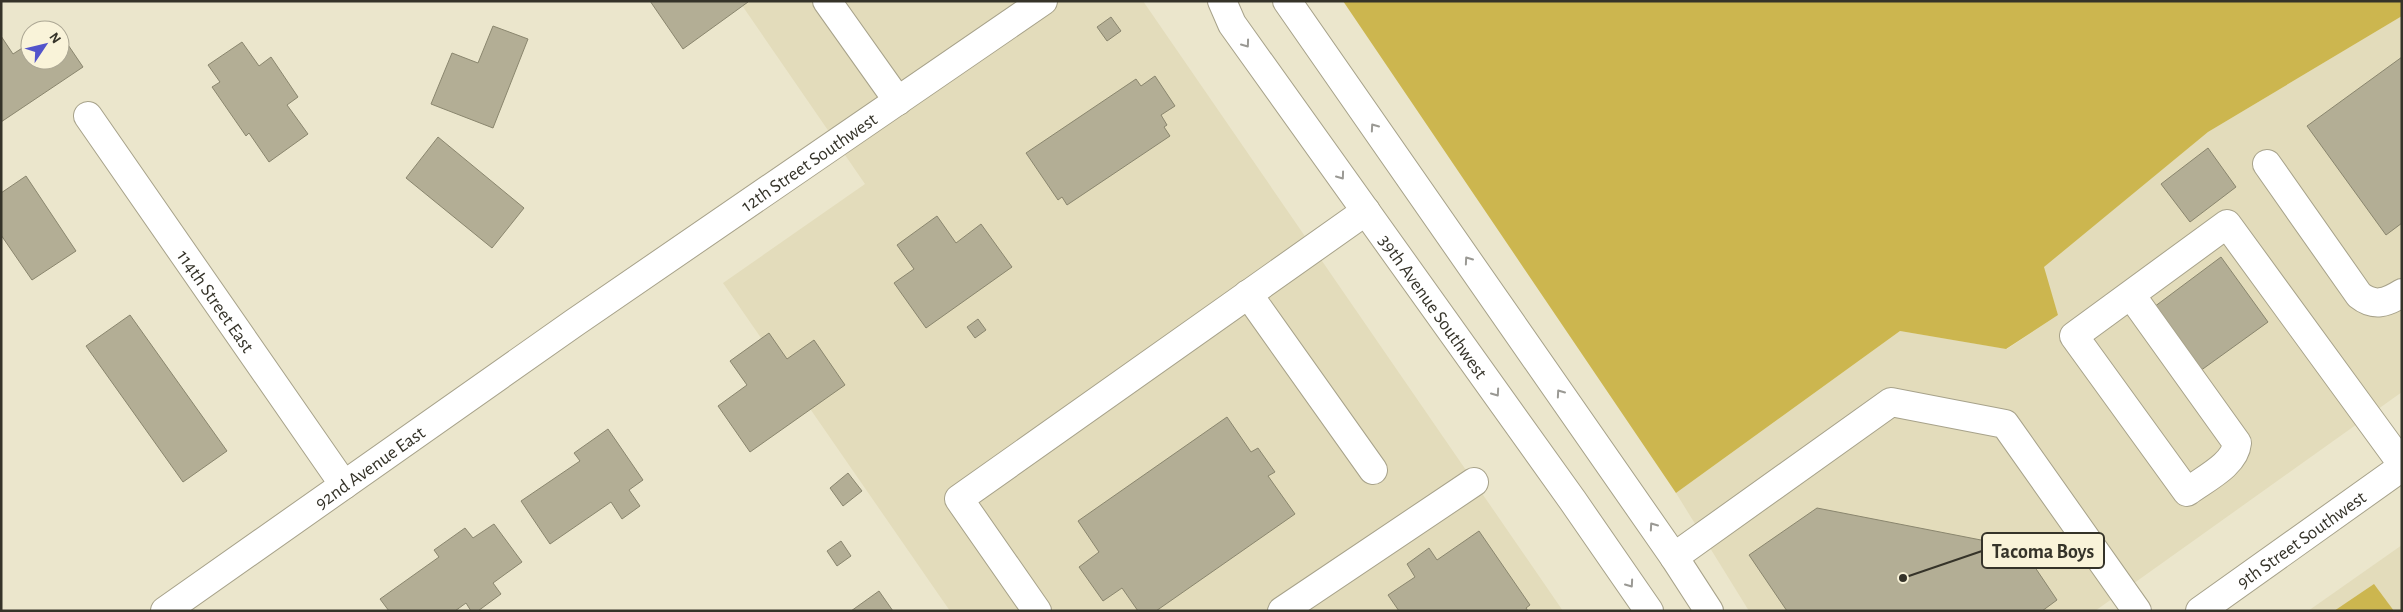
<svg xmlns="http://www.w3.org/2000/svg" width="2403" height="612" font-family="'Alegreya Sans',sans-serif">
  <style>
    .built { fill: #e3dcbb }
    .forest { fill: #ccb64f }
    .building { fill: #b3ae95; stroke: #8a866e }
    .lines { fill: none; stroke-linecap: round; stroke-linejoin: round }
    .minor-casing { stroke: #a7a28a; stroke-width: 30 }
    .major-casing { stroke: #a7a28a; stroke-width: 30 }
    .minor { stroke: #fff; stroke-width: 28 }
    .major { stroke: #fff; stroke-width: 28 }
    .oneway { stroke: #9a9994 }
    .labels { text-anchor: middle; stroke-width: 4; stroke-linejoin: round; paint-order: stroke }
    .street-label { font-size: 19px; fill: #353329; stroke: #f9f3d9 }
    .leader { fill: none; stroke: #353329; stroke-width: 2 }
    .callout-dot { fill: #353329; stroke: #f9f3d9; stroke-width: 2 }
    .callout { fill: #f9f3d9; stroke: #353329; stroke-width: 2 }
    .callout-label { font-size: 20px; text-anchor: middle; font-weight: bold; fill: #353329 }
  </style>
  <rect width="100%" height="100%" fill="#ebe6cc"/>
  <!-- built -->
  <g class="built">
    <polygon points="739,1 1143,1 1563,611 950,611 723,283 865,184"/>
    <polygon points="2402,16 2402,392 2095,611 1749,611 1676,493 1900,331 2007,349 2058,315 2043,267 2208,132"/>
    <polygon points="2402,545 2402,611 2308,611"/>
  </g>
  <!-- forest -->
  <g class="forest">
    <polygon points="1343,1 2402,1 2402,16 2208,132 2044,267 2058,315 2006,349 1900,331 1676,493"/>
    <polygon points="2374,584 2394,611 2334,611"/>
  </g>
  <!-- building -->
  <g class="building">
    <polygon points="650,1 748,1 748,2 683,49"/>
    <polygon points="1111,17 1121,31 1107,41 1097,27"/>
    <polygon points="493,26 528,39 493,128 431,104 452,53 478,63"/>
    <polygon points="60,33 83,67 1,122 1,36 13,54 30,43 30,60 60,60"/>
    <polygon points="242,42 259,66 271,57 298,97 287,105 308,134 269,162 249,133 246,136 212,87 220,82 208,65"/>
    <polygon points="2402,57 2402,223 2386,235 2307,126"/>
    <polygon points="1155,76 1175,106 1161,115 1167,125 1164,127 1170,136 1067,205 1062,197 1058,200 1026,153 1136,79 1141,86"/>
    <polygon points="438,137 524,208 492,248 406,178"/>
    <polygon points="2208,148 2236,187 2190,222 2161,184"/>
    <polygon points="26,176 76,251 32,280 1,235 1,193"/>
    <polygon points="937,216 956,243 981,224 1012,267 926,328 894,283 914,269 897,245"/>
    <polygon points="2221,257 2268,322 2200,371 2154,307"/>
    <polygon points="130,315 227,451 183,482 86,346"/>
    <polygon points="978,319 986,330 975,338 967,327"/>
    <polygon points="769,333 787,359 814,340 845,385 750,452 718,406 747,385 730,361"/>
    <polygon points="1227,417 1251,452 1258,448 1275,472 1268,476 1295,514 1156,611 1138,611 1122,588 1103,601 1079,567 1099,552 1078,521"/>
    <polygon points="608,429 643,480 629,490 640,506 622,519 611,502 550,544 521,501 580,461 574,453"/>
    <polygon points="848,473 862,491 843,506 830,488"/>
    <polygon points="1817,508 2022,548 2057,600 2042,611 1787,611 1749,555"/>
    <polygon points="494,524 522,562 493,583 501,594 478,611 471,611 466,603 455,611 389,611 380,599 439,557 434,550 465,528 473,538"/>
    <polygon points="1479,531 1530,605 1526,608 1528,611 1399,611 1388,595 1415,577 1407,564 1429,548 1437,560"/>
    <polygon points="841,541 851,556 837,566 827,551"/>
    <polygon points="879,591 893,611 851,611"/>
  </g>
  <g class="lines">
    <!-- minor casing -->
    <g class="minor-casing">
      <g id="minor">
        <polyline points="827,1 898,101"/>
        <path id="s1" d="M88,116L344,485"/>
        <path d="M2267,164L2359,295C2374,307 2386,303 2402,293"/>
        <polyline points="1248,294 1373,470"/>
        <path d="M2131,295L2237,443C2235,465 2204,479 2187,492L2074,336L2227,224L2402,464"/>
        <polyline points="1674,557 1891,402 2005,424 2137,611"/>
        <path id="s2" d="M165,611L574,323L1043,1"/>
        <polyline points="1037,611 959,499 1366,211"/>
        <polyline points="1282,611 1474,482"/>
      </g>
    </g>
    <!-- major casing -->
    <g class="major-casing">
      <g id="major">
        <path id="s3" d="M1222,1L1232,24L1573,501L1649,611"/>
        <polyline points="1287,1 1674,557 1709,611"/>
        <path id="s4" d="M2200,611L2402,467"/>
      </g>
    </g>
    <!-- minor -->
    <use href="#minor" class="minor"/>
    <!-- major -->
    <use href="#major" class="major"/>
  </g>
  <!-- one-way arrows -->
  <defs><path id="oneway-chevron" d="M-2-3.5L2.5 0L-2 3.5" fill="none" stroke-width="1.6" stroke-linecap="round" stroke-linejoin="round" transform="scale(1.25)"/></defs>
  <g class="oneway">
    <use href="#oneway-chevron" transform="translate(1246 44) rotate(54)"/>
    <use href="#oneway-chevron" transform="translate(1374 127) rotate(-125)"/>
    <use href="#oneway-chevron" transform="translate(1341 176) rotate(54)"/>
    <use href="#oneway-chevron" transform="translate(1468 260) rotate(-125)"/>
    <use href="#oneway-chevron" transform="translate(1496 393) rotate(55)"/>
    <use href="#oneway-chevron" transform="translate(1560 393) rotate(-125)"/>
    <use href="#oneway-chevron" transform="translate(1653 526) rotate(-125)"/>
    <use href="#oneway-chevron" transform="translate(1630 584) rotate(55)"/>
  </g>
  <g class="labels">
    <!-- street labels -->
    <g class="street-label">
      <text dy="7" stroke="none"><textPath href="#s2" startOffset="785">12th Street Southwest</textPath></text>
      <text dy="7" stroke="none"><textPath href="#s1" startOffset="225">114th Street East</textPath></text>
      <text dy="7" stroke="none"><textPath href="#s3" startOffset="372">39th Avenue Southwest</textPath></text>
      <text dy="7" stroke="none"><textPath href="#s2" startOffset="250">92nd Avenue East</textPath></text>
      <text dy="7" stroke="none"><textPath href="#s4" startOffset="124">9th Street Southwest</textPath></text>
    </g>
  </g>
  <!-- callouts -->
  <path class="leader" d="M1903 578L1982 551"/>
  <circle class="callout-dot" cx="1903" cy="578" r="5"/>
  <rect class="callout" x="1982" y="533" width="122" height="35" rx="5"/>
  <g class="callout-label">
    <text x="2043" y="558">Tacoma Boys</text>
  </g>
  <!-- border -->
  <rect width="2403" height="612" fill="none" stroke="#353329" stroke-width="5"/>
  <!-- north arrow -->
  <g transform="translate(45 45) rotate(55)"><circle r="24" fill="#f9f3d9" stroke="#aba693"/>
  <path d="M0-4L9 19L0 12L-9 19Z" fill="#5354cb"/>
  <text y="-8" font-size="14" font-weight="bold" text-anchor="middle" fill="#353329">N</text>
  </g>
</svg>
